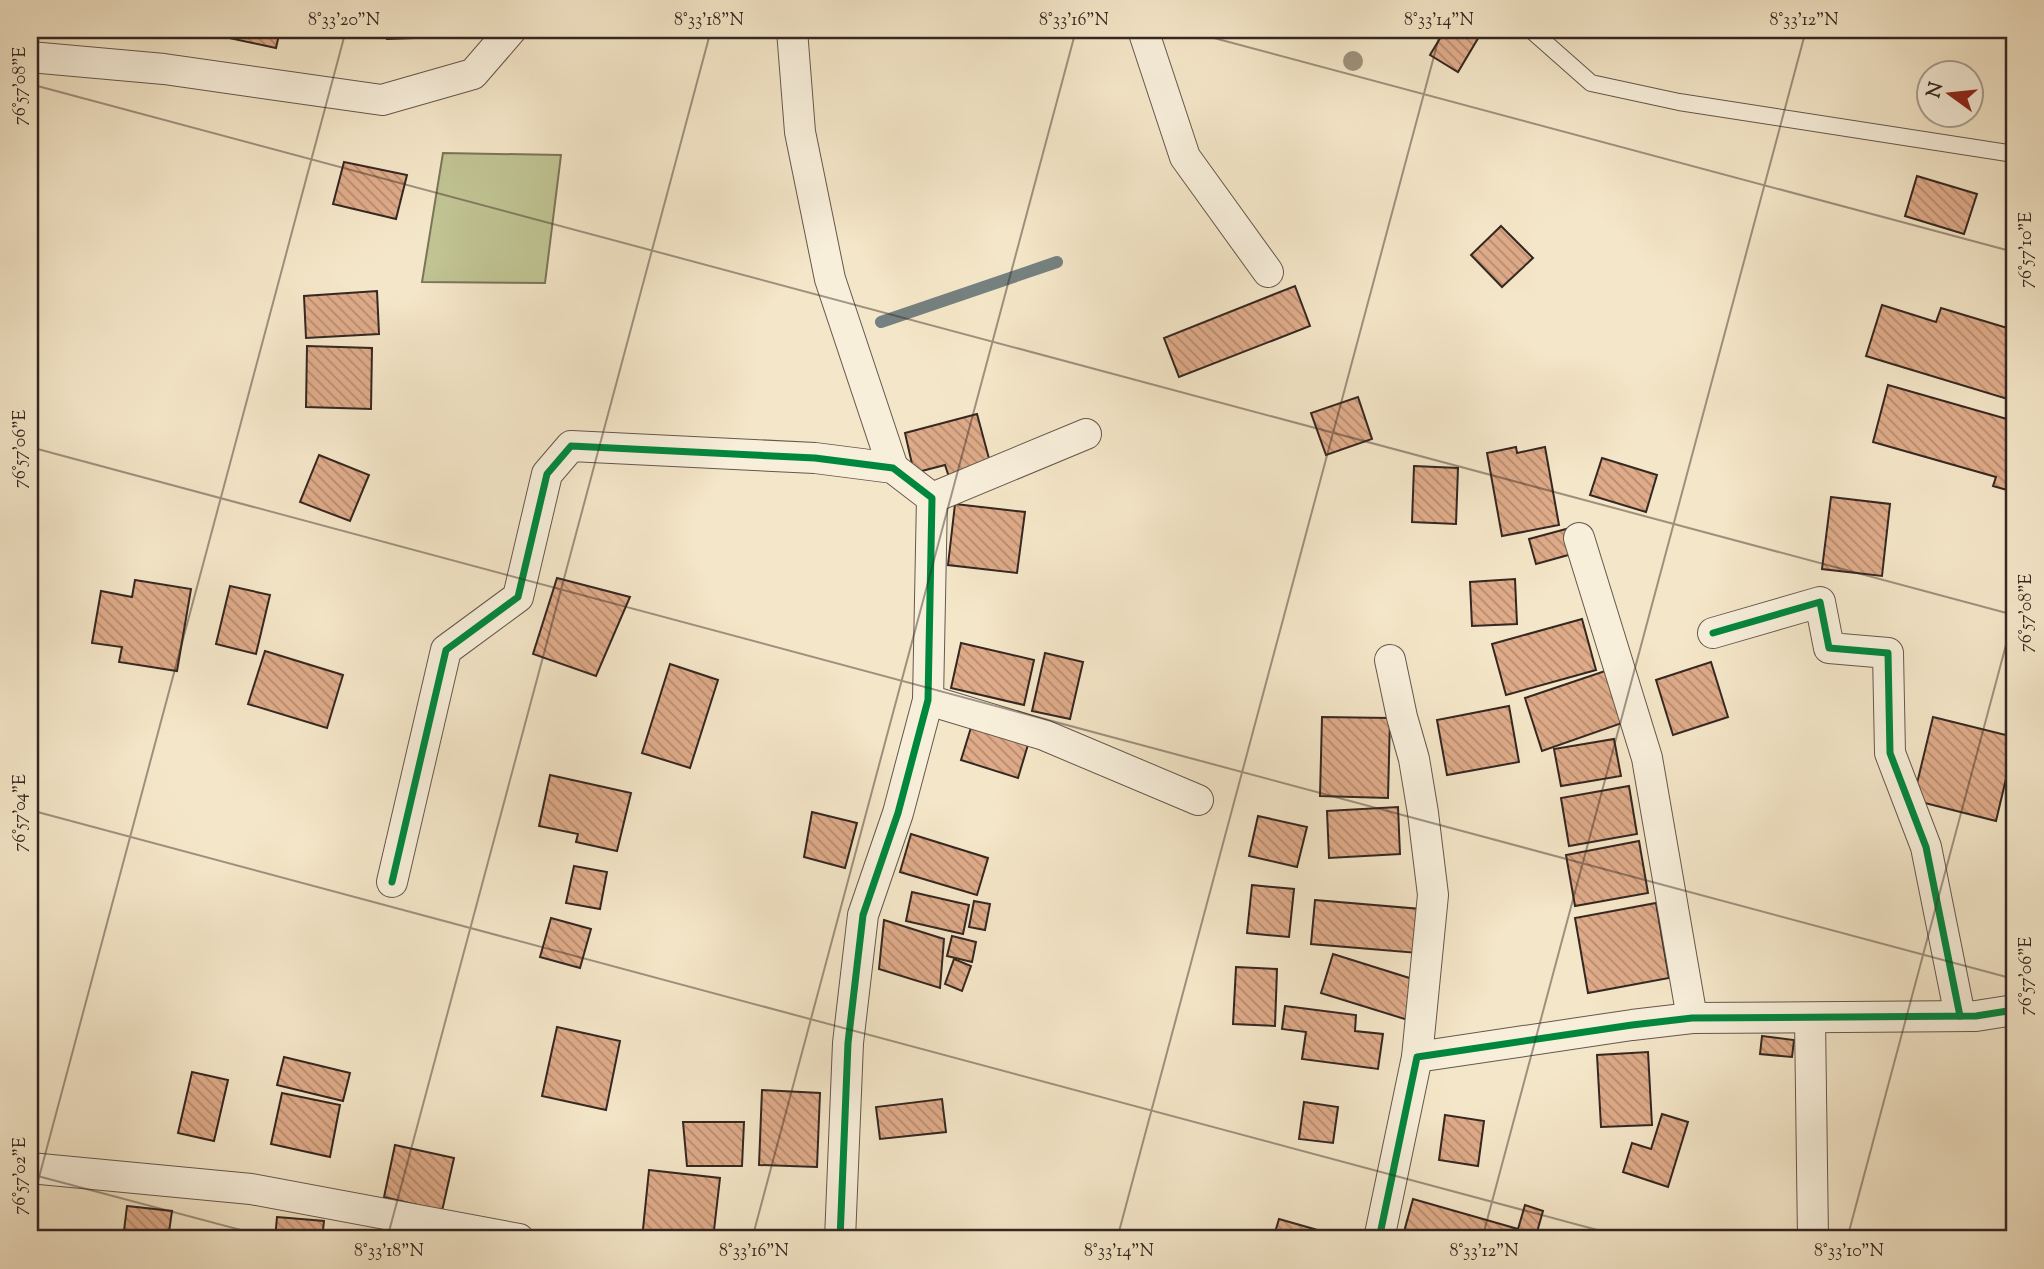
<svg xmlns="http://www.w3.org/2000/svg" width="2044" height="1269" font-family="'Sorts Mill Goudy',serif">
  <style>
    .green { fill: #c0c392; stroke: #7a755a; stroke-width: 2 }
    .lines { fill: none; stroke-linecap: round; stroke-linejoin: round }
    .stream { stroke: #758180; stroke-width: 12 }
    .building { fill: url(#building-back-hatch); stroke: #352722; stroke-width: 2 }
    .lane-casing { stroke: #65574c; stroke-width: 18 }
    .street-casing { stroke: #65574c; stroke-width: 32 }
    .lane { stroke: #f8efdb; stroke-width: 16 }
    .street { stroke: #f8efdb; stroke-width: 30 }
    .cycleway-casing { stroke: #f8efdb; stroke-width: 11 }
    .cycleway { stroke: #00873e; stroke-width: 7 }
    .tree { fill: #9e927c }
    .ticks { fill: none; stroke: #352722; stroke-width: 2; stroke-opacity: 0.45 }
    .neatline { fill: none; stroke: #352722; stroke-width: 2.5 }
    .ticks-label { font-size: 18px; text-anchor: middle; fill: #352722 }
  </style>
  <defs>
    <pattern id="building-back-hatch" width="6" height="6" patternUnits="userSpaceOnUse" patternTransform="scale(1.75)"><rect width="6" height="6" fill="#dfab89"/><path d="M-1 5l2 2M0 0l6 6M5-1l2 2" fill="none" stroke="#b68b70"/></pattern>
  </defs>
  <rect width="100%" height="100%" fill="#f4e6c8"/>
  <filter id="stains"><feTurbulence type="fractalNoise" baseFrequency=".00286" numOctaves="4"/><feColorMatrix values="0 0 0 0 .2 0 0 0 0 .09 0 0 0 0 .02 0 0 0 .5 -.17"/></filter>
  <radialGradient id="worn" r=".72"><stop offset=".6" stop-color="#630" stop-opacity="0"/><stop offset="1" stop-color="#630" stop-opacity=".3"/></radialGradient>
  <!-- green -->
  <polygon class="green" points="443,153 561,155 545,283 422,282"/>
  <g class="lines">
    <!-- stream -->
    <polyline class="stream" points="881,322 1057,262"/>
  </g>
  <!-- building -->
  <g class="building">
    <polygon points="192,30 280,30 276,48"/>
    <polygon points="387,30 414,30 414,38 387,39"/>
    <polygon points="1434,30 1483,30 1458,72 1430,55 1442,35"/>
    <polygon points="344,162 407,175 396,219 333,204"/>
    <polygon points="1917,176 1977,194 1964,234 1905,216"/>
    <polygon points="1501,226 1533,258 1502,287 1471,255"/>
    <polygon points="1295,286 1310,326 1179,377 1164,338"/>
    <polygon points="377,291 379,334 306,338 304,296"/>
    <polygon points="1882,305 1936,322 1941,308 2014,330 2014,401 1866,356"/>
    <polygon points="307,346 372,348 371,409 306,407"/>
    <polygon points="1888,385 2014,421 2014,492 1993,486 1996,477 1873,442"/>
    <polygon points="1358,397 1372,439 1326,455 1311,413"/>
    <polygon points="977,414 991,466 949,477 945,465 914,473 905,433"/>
    <polygon points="1516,447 1517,453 1545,447 1559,525 1502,536 1487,453"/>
    <polygon points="319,455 369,475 350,521 300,502"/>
    <polygon points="1602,458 1657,475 1646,512 1590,495"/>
    <polygon points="1414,466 1458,468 1456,524 1412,522"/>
    <polygon points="1831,497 1890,504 1882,576 1822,569"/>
    <polygon points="955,504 1025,512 1017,573 948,565"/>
    <polygon points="1566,529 1572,554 1536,564 1529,539"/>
    <polygon points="557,578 630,597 596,676 533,654"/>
    <polygon points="1515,579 1517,624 1472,626 1470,582"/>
    <polygon points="135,580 191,589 177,671 119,662 122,647 92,643 101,591 132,597"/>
    <polygon points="230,586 270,595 256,654 216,644"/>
    <polygon points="1582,619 1596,670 1506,695 1492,644"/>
    <polygon points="961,643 1034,660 1024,705 951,688"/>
    <polygon points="265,651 343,675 327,728 248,704"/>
    <polygon points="1045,653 1083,662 1070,719 1032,711"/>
    <polygon points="1711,662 1728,717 1673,735 1656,680"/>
    <polygon points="670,664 718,680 690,768 642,753"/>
    <polygon points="1608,670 1625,722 1542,751 1525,698"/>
    <polygon points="1509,706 1519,762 1447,775 1437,720"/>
    <polygon points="1322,717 1390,718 1388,798 1320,796"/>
    <polygon points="1933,717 2014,737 2014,745 1996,821 1913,800"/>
    <polygon points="973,721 1030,738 1018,778 961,760"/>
    <polygon points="1614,739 1621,776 1561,786 1554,749"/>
    <polygon points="550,775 631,793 617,851 576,842 578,834 539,826"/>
    <polygon points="1629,786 1637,834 1569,846 1561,798"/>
    <polygon points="1398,807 1400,854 1329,858 1327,811"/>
    <polygon points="812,812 857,823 845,868 804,857"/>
    <polygon points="1258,816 1307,827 1297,867 1249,856"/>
    <polygon points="911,834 988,858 977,895 900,872"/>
    <polygon points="1639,841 1648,893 1575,906 1566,855"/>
    <polygon points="574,866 607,872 600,909 566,903"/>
    <polygon points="1252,885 1294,889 1289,937 1247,933"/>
    <polygon points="912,892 969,905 963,934 906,921"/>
    <polygon points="1315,900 1421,909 1418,953 1311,944"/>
    <polygon points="974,901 990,904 985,930 969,927"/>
    <polygon points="1656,903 1669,978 1588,993 1575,918"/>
    <polygon points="551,918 591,929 580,968 540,957"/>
    <polygon points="884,920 944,939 940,988 879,969"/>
    <polygon points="952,936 976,942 972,962 947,956"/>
    <polygon points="1333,954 1419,981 1408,1020 1321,993"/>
    <polygon points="954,959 971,966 962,991 945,984"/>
    <polygon points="1236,967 1277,969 1275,1026 1233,1024"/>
    <polygon points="1285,1006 1356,1015 1355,1031 1383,1034 1378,1069 1302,1059 1306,1032 1282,1029"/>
    <polygon points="557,1027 620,1041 606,1110 542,1096"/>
    <polygon points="1762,1036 1794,1040 1792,1057 1760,1054"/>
    <polygon points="1648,1052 1652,1125 1601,1127 1597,1055"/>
    <polygon points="284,1057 350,1073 343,1101 277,1085"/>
    <polygon points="192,1072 228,1080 214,1141 178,1133"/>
    <polygon points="762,1090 820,1093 817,1167 759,1165"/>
    <polygon points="282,1093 340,1105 330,1157 271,1144"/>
    <polygon points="942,1099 946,1132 880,1139 876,1107"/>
    <polygon points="1304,1102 1338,1107 1333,1143 1299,1139"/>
    <polygon points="1662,1114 1688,1122 1668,1187 1623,1172 1632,1143 1651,1149"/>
    <polygon points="1445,1115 1484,1121 1478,1166 1439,1160"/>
    <polygon points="683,1122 744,1122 742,1166 687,1166"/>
    <polygon points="395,1145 454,1158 442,1211 384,1197"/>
    <polygon points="649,1170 720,1178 713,1239 642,1239"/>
    <polygon points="1413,1199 1518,1229 1525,1205 1543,1211 1535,1239 1402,1239"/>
    <polygon points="127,1206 172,1211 168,1239 123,1239"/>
    <polygon points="277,1217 324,1221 322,1239 275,1239"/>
    <polygon points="1279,1219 1328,1233 1326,1239 1273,1239"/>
    <polygon points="1938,1231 1972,1238 1972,1239 1936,1239"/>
    <polygon points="345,1233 372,1239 343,1239"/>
  </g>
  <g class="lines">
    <!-- lane casing -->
    <g class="lane-casing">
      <polyline id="lane" points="1531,30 1591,83 1679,102 2014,154"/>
    </g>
    <!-- street casing -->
    <g class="street-casing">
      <g id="street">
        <polyline points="792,30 800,132 830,279 893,468"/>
        <polyline points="1143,30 1185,157 1268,272"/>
        <polyline points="30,57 164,69 382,100 473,74 511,30"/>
        <polyline points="932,498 1086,434"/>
        <polyline points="1579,538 1647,758 1692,1018"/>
        <polyline points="1713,633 1820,602 1829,648 1888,653 1890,753 1926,847 1960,1016"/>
        <polyline points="1390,660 1402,717 1414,759 1423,813 1433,895 1417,1057"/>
        <polyline points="928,700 1044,735 1198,800"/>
        <polyline points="392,882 446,650 518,597 547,474 571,446 815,458 893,468 932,498 928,700 898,813 863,915 848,1043 840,1239"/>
        <polyline points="1810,1019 1813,1239"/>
        <polyline points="30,1168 251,1189 519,1239"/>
        <polyline points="1379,1239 1417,1057 1632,1025 1692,1018 1976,1016 2014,1010"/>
      </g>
    </g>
    <!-- lane -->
    <use href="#lane" class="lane"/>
    <!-- street -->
    <use href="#street" class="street"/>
    <!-- cycleway casing -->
    <g class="cycleway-casing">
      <g id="cycleway">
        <polyline points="1713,633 1820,602 1829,648 1888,653 1890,753 1926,847 1960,1016"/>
        <polyline points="392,882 446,650 518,597 547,474 571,446 815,458 893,468 932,498 928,700 898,813 863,915 848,1043 840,1239"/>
        <polyline points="1379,1239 1417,1057 1632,1025 1692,1018 1976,1016 2014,1010"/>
      </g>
    </g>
    <!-- cycleway -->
    <use href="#cycleway" class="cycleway"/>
  </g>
  <!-- trees -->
  <circle class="tree" cx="1353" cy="61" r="10"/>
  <!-- ticks -->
  <path class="ticks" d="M1184,30L2014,252M30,84L2014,615M30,447L2014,979M30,810L1631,1239M30,1174L275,1239M30,1211L346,30M387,1239L711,30M752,1239L1076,30M1117,1239L1441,30M1482,1239L1806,30M1847,1239L2014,615"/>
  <!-- margin -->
  <rect width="2044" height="1269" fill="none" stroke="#f4e6c8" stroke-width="77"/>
  <!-- north arrow -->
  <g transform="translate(1950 94) rotate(285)"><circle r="33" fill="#f8efdb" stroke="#aa9f91" stroke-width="2"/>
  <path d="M0-5L12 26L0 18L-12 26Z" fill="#8f2418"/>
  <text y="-10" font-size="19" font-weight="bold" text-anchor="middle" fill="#352722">N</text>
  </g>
  <rect x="38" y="38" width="1968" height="1192" class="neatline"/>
  <g class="ticks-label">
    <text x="344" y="25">8°33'20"N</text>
    <text x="709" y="25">8°33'18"N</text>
    <text x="1074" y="25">8°33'16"N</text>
    <text x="1439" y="25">8°33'14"N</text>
    <text x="1804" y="25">8°33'12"N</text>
    <text transform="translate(19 86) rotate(-90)" y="6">76°57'08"E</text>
    <text transform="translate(2025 250) rotate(-90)" y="6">76°57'10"E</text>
    <text transform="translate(19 449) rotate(-90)" y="6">76°57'06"E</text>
    <text transform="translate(2025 613) rotate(-90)" y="6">76°57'08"E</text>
    <text transform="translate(19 813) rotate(-90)" y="6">76°57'04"E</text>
    <text transform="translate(2025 976) rotate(-90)" y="6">76°57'06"E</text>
    <text transform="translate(19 1176) rotate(-90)" y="6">76°57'02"E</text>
    <text x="389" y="1256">8°33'18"N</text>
    <text x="754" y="1256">8°33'16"N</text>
    <text x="1119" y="1256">8°33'14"N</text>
    <text x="1484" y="1256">8°33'12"N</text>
    <text x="1849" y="1256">8°33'10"N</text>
  </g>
  <rect width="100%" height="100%" filter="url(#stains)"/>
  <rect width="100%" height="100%" fill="url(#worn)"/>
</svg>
